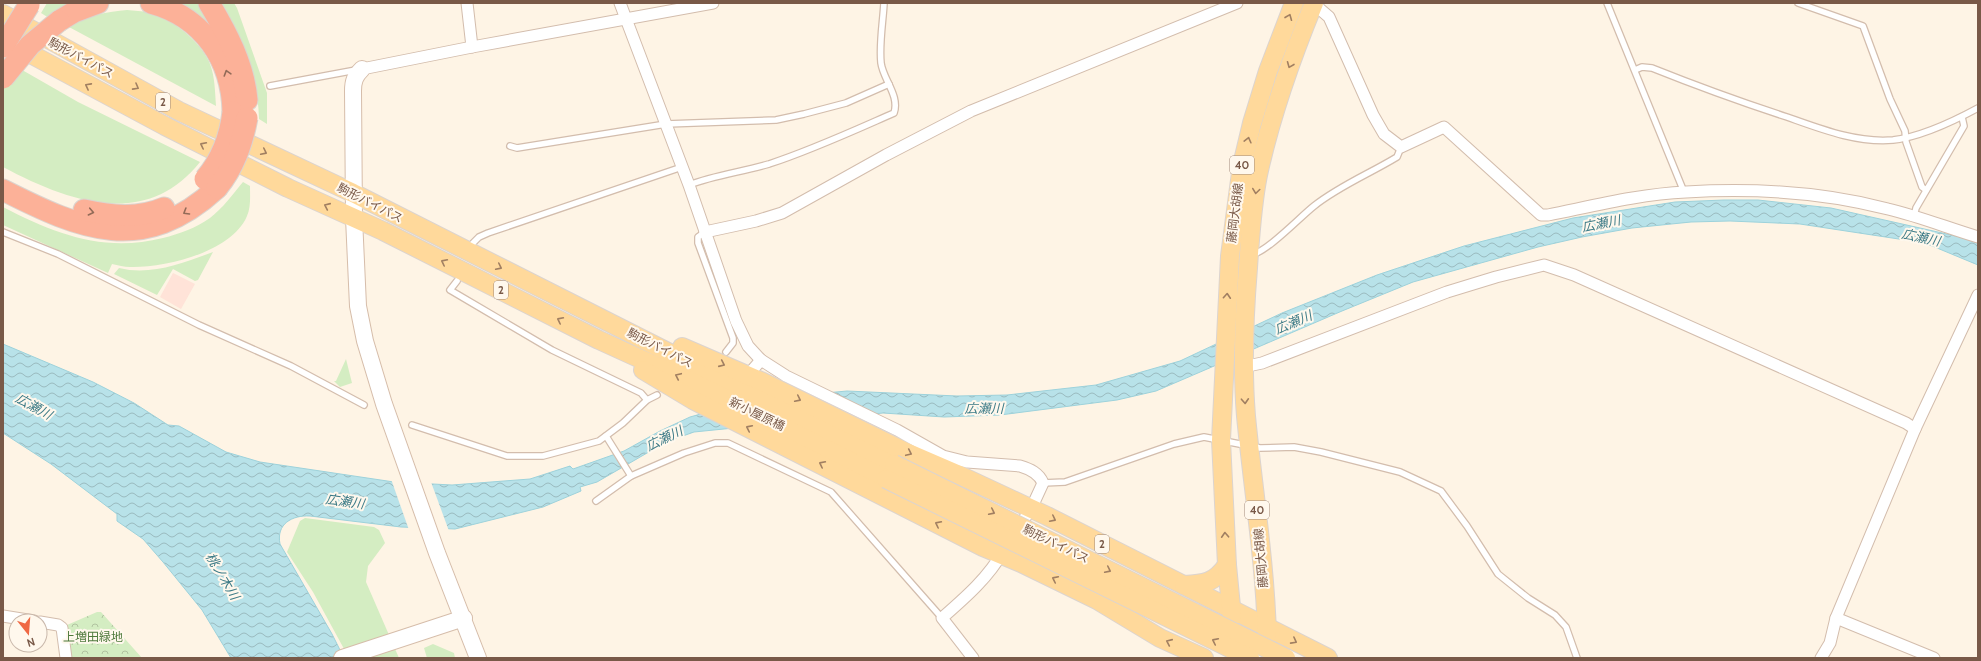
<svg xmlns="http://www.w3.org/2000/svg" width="1981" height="661" font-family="Cabin,'Noto Sans JP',sans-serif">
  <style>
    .commercial { fill: #ffe3d8 }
    .grass { fill: #d4edc2 }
    .park { fill: url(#park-crowns) }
    .water { fill: url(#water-waves); stroke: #9dd2db }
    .pier { fill: #fef4e5 }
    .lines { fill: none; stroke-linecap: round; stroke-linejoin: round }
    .lane-casing { stroke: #d3bdad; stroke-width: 8 }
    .street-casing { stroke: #d3bdad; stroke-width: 13 }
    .secondary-casing { stroke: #d6bdaa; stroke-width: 18 }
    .primary-casing { stroke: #dcd4cf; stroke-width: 20 }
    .highway-casing { stroke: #dcd4cf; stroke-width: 23 }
    .lane { stroke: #fff; stroke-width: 5.5 }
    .street { stroke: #fff; stroke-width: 11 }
    .secondary { stroke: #fff; stroke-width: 16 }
    .primary { stroke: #ffd99b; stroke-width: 18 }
    .highway { stroke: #fcb198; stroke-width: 21 }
    .primary-bridge-casing { stroke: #dcd4cf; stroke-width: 20; stroke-linecap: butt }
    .highway-bridge-casing { stroke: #dcd4cf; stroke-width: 23; stroke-linecap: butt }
    .primary-bridge { stroke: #ffd99b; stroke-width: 18 }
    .highway-bridge { stroke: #fcb198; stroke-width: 21 }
    .oneway { stroke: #a17f61 }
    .oneway2 { stroke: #936b58 }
    .labels { text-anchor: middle; stroke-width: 4; stroke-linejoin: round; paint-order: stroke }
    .shield { fill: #fff8ed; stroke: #a1897a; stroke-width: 1 }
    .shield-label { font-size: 11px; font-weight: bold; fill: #795948 }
    .street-label { font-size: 12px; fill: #795948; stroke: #fff8ed }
    .park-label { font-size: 12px; fill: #4f7a3c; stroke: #fff8ed }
    .water-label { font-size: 13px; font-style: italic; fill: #3d7b87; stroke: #fff8ed }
  </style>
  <defs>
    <pattern id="park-crowns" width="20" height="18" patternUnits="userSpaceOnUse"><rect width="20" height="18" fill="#d4edc2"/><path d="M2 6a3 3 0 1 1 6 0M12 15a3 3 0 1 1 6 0" fill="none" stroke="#b1c3a0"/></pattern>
    <pattern id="water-waves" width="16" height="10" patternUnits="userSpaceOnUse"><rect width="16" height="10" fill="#b8e2e9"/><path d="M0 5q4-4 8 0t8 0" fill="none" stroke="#9ababf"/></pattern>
  </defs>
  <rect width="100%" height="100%" fill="#fef4e5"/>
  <!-- commercial -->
  <polygon class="commercial" points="173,273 195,284 181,309 160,297"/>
  <!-- grass -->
  <g class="grass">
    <polygon points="47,3 73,3 49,18 41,13"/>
    <polygon points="173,3 198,3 213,29"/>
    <path d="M222,3H234L237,8L267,93V124L259,119C258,77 243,39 222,3Z"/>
    <path d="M127,10C134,11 142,11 149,12C171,18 202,42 210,64C215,77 215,92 216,106L69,27C86,15 108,12 127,10Z"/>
    <path d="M3,59L78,102L200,162C146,230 69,202 3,167Z"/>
    <path d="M243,182L250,186C250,196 251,207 247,216C232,252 165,268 130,267C124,267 118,265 112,264L108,273L3,225V207C55,234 104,253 163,238C179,234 196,228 210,218C223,208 233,194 243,182Z"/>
    <path d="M213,252L198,280L195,281L173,269L157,295L114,274L119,268C151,276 183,263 213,252Z"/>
    <polygon points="346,359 352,383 340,387 334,381 336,381"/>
    <polygon points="305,518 374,527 379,530 385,543 368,566 366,582 399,658 349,658 313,592 287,552 300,521"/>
    <polygon points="433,644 454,653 455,658 427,658 424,648"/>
  </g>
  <!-- park -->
  <polygon class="park" points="97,612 101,612 142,658 70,658 67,625"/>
  <!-- water -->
  <path class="water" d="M1724,200H1758L1831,208L1960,237L1978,243V265L1925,243L1800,224L1730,221L1691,222L1632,228L1582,237L1538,247L1413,282L1342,311L1156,391L1117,400L1000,415L944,417L883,413L694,432L666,442L597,482L580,487L581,491L543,507L455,529L401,527L310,516C292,515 276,524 280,544L332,634L344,658H231L202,610L163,562L143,539L117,521V514L51,464L3,433V344L93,382L134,403L168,425L179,426L226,452L260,462L394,482L452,485L530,479L570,466L573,469L624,451L660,431L690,417L722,408L771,398L847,391L957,396L1007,395L1096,385L1180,361L1282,313L1377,275L1464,246L1573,218L1675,202Z"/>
  <!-- pier -->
  <polygon class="pier" points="391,479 431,482 449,531 409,530"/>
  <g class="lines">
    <!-- lane casing -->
    <g class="lane-casing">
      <g id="lane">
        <polyline points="1607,3 1684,192"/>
        <polyline points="1798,3 1863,26 1890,99 1905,131 1906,142 1922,187 1926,190"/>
        <path d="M1635,70L1642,67L1652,68C1697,86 1741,102 1787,117C1821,129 1856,143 1893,140C1920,137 1954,121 1978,108"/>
        <polyline points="270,86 356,70"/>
        <polyline points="510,146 517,148 666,124 776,120 804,114 846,103 889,84"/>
        <path d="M689,185C715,175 742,172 769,164C812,150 853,131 894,113C900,96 883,79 881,63C879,44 883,22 884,3"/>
        <polyline points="1914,217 1916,208 1964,126 1962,117"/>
        <polyline points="3,232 58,254 199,325 291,366 364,405"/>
        <polyline points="705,232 698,237 698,243 733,338 733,343 726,352"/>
        <polyline points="473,243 479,237 488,233 682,167"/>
        <path d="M1251,255C1267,252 1300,217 1314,206C1339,186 1369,174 1397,157L1401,147"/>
        <polyline points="457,281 450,290 552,350 641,393 647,400"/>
        <polyline points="412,425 507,456 543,456 599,441 623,423 647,400 657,395"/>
        <polyline points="606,436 631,476"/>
        <polyline points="1043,483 1065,482 1174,444 1204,437 1260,448 1294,447 1321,452 1400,472 1441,491 1467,526 1498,574 1528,598 1555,615 1566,627 1577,658"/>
        <polyline points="596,501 631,476 684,453 715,443 728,443 831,492 942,618"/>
      </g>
    </g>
    <!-- street casing -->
    <g class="street-casing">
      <g id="street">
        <polyline points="467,3 472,47"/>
        <polyline points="620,3 689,185 736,321 748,346 761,360"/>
        <path d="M1314,4L1329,17L1373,115L1384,134L1401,147L1444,127L1541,215H1548C1593,206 1640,194 1686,192C1753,188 1823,192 1888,209C1918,216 1948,228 1978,237"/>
        <polyline points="362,69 472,47 713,3"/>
        <polyline points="705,232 756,221 782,213 886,155 971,111 1237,3"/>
        <polyline points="1243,367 1262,363 1447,292 1496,277 1544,265 1574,275 1906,423 1915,429"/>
        <path d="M748,375L761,360L786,376L897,430L943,456L967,462L1020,466C1030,469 1039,473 1043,483L1031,509L1016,531"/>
        <polyline points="3,616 34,621"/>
        <polyline points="1836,618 1934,658"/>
        <polyline points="40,622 58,625 62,628 66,658"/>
        <path d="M973,658L942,618C966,597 988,578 1004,550"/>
        <polyline points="1821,658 1830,643 1836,618 1915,429 1978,295"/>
      </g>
    </g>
    <!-- secondary casing -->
    <g class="secondary-casing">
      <g id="secondary">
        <path d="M362,69C355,76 353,81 353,91L354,218L358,306L365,341L384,404L437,553L478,658"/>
        <polyline points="342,658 464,618"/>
      </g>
    </g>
    <!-- primary casing -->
    <g class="primary-casing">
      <g id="primary">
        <polyline points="3,14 179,111 353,193 739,388 894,464"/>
        <polyline points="12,44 165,126 288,188 383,231 599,340 713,392 886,479"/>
        <polyline points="682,347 763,382 906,452 957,474 1047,516 1328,658"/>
        <polyline points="643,370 693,400 983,547 1021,563 1097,600 1160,638 1204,658"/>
        <path d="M1184,585C1205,584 1214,583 1227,565"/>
        <polyline points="1232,617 1227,565 1221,440 1230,256 1242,165 1252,123 1268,71 1294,3"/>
        <path d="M1267,635C1265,562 1253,489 1246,416C1242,367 1244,317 1248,268C1250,237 1252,205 1258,175C1271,115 1291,59 1314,3"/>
      </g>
    </g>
    <!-- highway casing -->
    <g class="highway-casing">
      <g id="highway">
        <path d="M151,3C203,17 232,60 233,112"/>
        <path d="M209,3C227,33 244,65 247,100"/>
        <polyline points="59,21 74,12 98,3"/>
        <path d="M3,190C82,230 143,256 217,188"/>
        <path d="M84,210C111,216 138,219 164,208"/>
      </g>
    </g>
    <!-- lane -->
    <use href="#lane" class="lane"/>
    <!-- street -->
    <use href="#street" class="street"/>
    <!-- secondary -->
    <use href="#secondary" class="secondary"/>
    <!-- primary -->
    <use href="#primary" class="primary"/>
    <!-- highway -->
    <use href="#highway" class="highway"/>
    <!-- primary-bridge casing -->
    <g class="primary-bridge-casing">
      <g id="primary-bridge">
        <polyline points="894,464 1286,658"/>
        <polyline points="886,479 1250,658"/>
      </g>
    </g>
    <!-- highway-bridge casing -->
    <g class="highway-bridge-casing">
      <g id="highway-bridge">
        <polyline points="3,47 29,5"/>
        <polyline points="3,78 30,45 59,21"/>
        <path d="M205,179C222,159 230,137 233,112"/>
        <path d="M217,188C234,167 242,145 247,118"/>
      </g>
    </g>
    <!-- primary-bridge -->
    <use href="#primary-bridge" class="primary-bridge"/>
    <!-- highway-bridge -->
    <use href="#highway-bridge" class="highway-bridge"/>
  </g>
  <!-- one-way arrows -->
  <defs><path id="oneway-chevron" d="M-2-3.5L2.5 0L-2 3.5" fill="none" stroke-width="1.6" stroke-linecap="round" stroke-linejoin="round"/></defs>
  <g class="oneway">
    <use href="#oneway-chevron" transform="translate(1289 17) rotate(-68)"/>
    <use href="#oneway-chevron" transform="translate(1290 65) rotate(112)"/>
    <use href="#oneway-chevron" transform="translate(88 86) rotate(-152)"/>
    <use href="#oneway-chevron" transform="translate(136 87) rotate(29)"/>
    <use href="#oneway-chevron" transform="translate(1248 140) rotate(-76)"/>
    <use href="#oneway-chevron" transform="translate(203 145) rotate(-153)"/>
    <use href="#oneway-chevron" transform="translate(264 152) rotate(26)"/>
    <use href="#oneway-chevron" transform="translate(1256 191) rotate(98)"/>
    <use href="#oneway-chevron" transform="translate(327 206) rotate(-156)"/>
    <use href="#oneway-chevron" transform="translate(444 262) rotate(-153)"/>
    <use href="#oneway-chevron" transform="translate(499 267) rotate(26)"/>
    <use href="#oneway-chevron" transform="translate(1227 296) rotate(-86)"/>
    <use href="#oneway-chevron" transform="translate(560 320) rotate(-153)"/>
    <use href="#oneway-chevron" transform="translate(722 364) rotate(24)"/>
    <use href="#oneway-chevron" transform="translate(678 376) rotate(-155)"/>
    <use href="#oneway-chevron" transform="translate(798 399) rotate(26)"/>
    <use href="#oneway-chevron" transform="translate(1245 401) rotate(87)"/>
    <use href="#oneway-chevron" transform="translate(749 428) rotate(-154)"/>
    <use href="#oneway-chevron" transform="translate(909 453) rotate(25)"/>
    <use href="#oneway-chevron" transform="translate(822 464) rotate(-153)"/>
    <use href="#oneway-chevron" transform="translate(992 512) rotate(26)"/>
    <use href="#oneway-chevron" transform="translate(1053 519) rotate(27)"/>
    <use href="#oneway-chevron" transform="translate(938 524) rotate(-153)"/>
    <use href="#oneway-chevron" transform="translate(1225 535) rotate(-93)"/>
    <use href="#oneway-chevron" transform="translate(1108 570) rotate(26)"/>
    <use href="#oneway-chevron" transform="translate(1055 579) rotate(-154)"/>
    <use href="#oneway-chevron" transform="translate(1215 641) rotate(-154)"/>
    <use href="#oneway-chevron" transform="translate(1294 641) rotate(28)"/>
    <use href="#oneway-chevron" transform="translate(1169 642) rotate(-156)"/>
  </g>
  <g class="oneway2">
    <use href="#oneway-chevron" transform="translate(227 73) rotate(-107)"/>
    <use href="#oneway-chevron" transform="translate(91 212) rotate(12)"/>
    <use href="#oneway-chevron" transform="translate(186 212) rotate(149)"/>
  </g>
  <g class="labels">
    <!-- shield labels -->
    <g class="shield">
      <rect x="156" y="93" width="14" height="18" rx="3"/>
      <rect x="1230" y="156" width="24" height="18" rx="3"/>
      <rect x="494" y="281" width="14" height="18" rx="3"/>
      <rect x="1245" y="501" width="24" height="18" rx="3"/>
      <rect x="1095" y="535" width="14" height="18" rx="3"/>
    </g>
    <g class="shield-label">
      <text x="163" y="106">2</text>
      <text x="1242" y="169">40</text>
      <text x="501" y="294">2</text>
      <text x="1257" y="514">40</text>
      <text x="1102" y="548">2</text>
    </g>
    <!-- street labels -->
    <g class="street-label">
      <text transform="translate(81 58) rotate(28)" y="4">駒形バイパス</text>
      <text transform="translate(370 203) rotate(27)" y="4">駒形バイパス</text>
      <text transform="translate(1235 213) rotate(-83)" y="4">藤岡大胡線</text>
      <text transform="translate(660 348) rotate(27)" y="4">駒形バイパス</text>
      <text transform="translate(757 414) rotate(26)" y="4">新小屋原橋</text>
      <text transform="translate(1056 544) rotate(26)" y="4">駒形バイパス</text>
      <text transform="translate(1261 558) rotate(-95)" y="4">藤岡大胡線</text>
    </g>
    <!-- park labels -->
    <g class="park-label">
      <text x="93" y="641">上増田緑地</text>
    </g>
    <!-- water labels -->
    <g class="water-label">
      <text transform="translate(1601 223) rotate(-11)" y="5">広瀬川</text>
      <text transform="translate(1921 237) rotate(12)" y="5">広瀬川</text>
      <text transform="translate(1293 322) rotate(-23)" y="5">広瀬川</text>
      <text transform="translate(34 406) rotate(29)" y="5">広瀬川</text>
      <text x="984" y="413">広瀬川</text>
      <text transform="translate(664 438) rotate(-26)" y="5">広瀬川</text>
      <text transform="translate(345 501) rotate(8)" y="5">広瀬川</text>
      <text transform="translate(223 576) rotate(59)" y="5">桃ノ木川</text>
    </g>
  </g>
  <!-- border -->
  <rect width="1981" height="661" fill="none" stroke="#795948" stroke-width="8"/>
  <!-- north arrow -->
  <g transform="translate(28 633) rotate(163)"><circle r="19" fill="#fff8ed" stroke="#c9b8ab"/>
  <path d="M0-3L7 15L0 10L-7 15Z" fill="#ef6843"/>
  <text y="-6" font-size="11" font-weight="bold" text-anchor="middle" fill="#795948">N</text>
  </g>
</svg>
